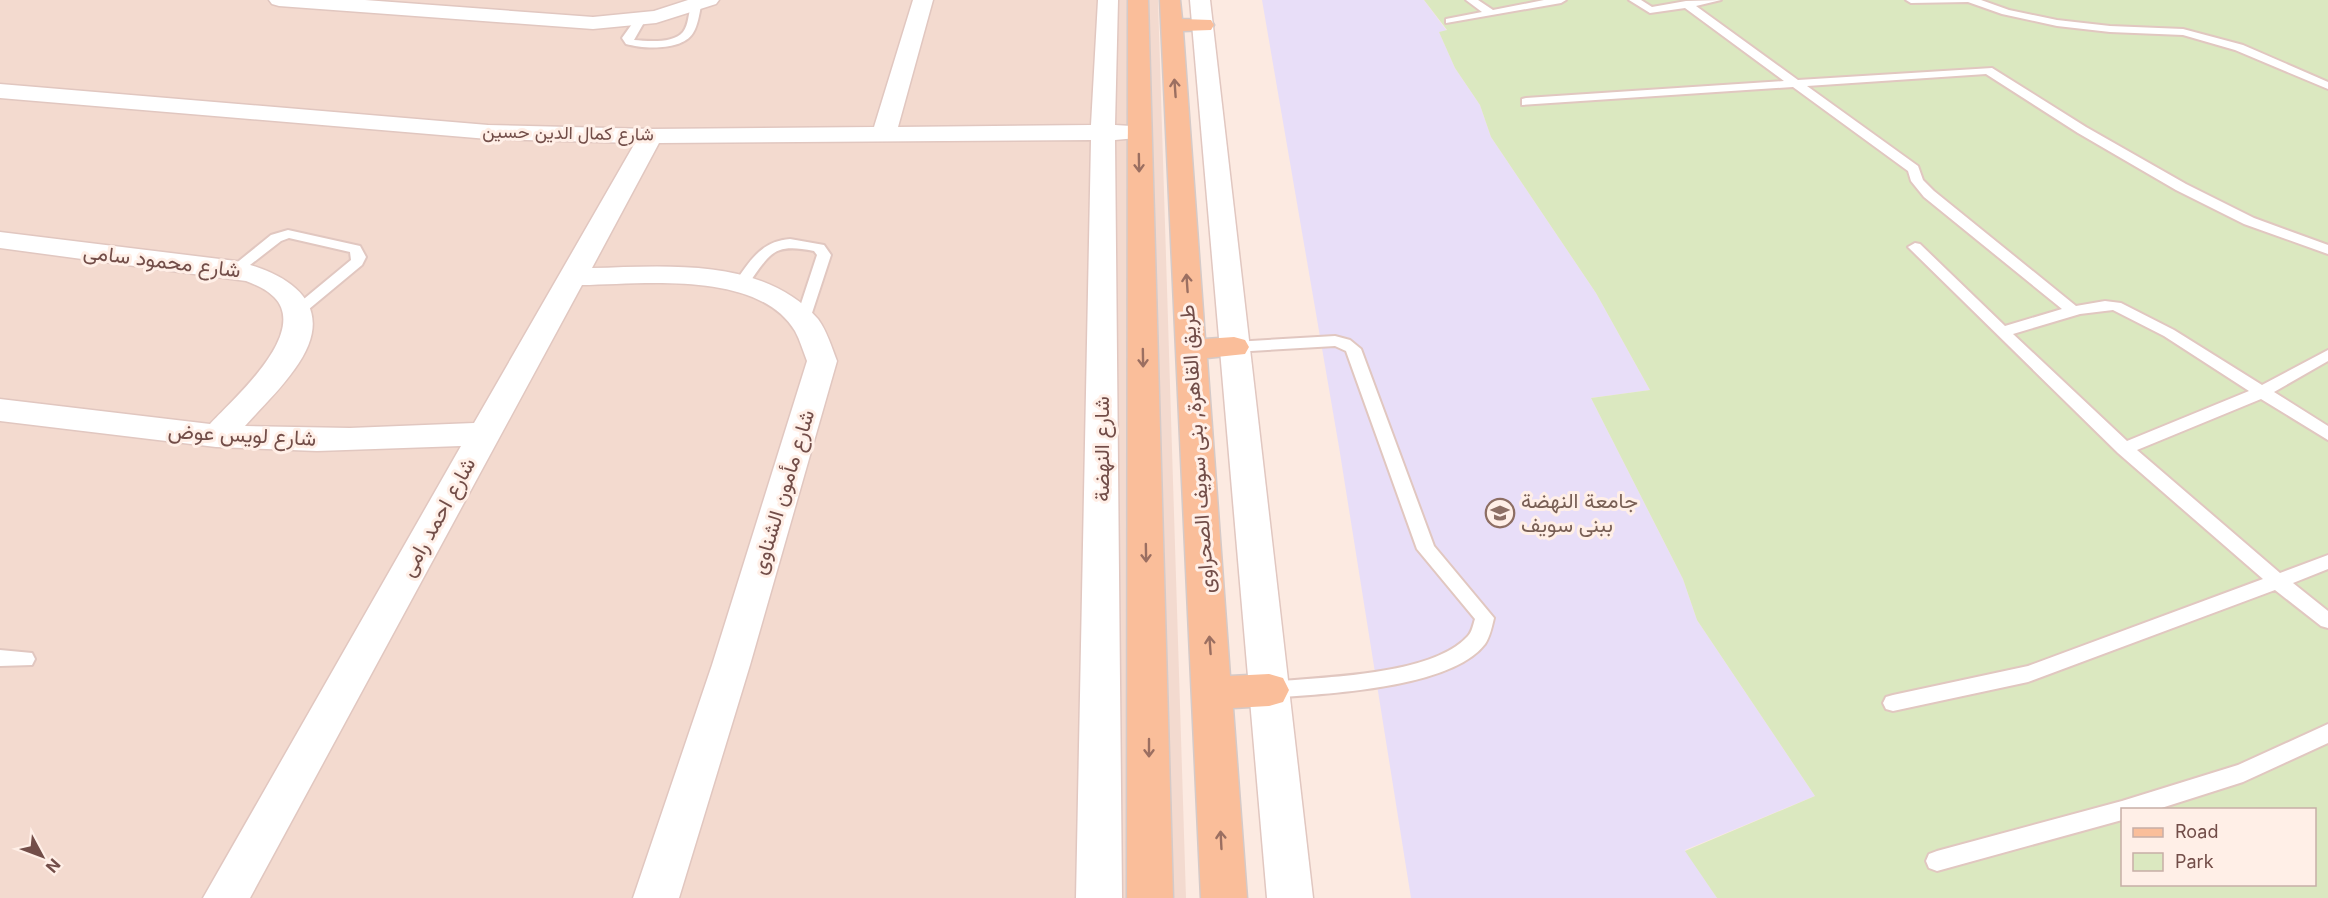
<svg xmlns="http://www.w3.org/2000/svg" width="2328" height="898" font-family="Inter,Vazirmatn,sans-serif">
  <style>
    .residential { fill: #f3dacf }
    .education { fill: #e8def8 }
    .green { fill: #dbe8c0; fill-rule: evenodd }
    .lines { fill: none; stroke-linecap: round; stroke-linejoin: round }
    .lane-casing { stroke: #e1c7c0; stroke-width: 4 }
    .street-casing { stroke: #e1c7c0; stroke-width: 3 }
    .primary-casing { stroke: #d5cac8; stroke-width: 3 }
    .lane { fill: #fff; fill-rule: evenodd }
    .street { fill: #fff; fill-rule: evenodd }
    .primary { fill: #fabe9a; fill-rule: evenodd }
    .oneway { stroke: #9b6f61 }
    .labels { text-anchor: middle; stroke-width: 6; stroke-linejoin: round; paint-order: stroke }
    .far-street-label { font-size: 18px; fill: #724d48; stroke: #ffefe7 }
    .street-label { font-size: 21px; fill: #724d48; stroke: #ffefe7 }
    .education-label { font-size: 21px; fill: #785e54; stroke: #ffefe7; text-anchor: start }
  </style>
  <rect width="100%" height="100%" fill="#fceae1"/>
  <!-- residential -->
  <polygon class="residential" points="0,0 1158,0 1186,898 0,898"/>
  <!-- education -->
  <polygon class="education" points="1262,0 1424,0 1447,31 1439,32 1455,68 1480,105 1491,137 1596,293 1650,390 1591,398 1683,579 1697,620 1815,796 1685,850 1717,898 1411,898 1339,447"/>
  <!-- green -->
  <path class="green" d="M1424,0H2328V898H1717L1685,851L1815,796L1697,620L1683,579L1591,398L1650,390L1596,293L1491,137L1480,105L1455,68L1439,32L1447,30ZM2122,810H2314V884H2122Z"/>
  <g class="lines">
    <!-- lane casing -->
    <g class="lane-casing">
      <g id="lane">
        <polygon points="1466,0 1478,0 1493,10 1544,0 1566,0 1561,3 1446,23 1446,19 1482,12"/>
        <path d="M1629,0H1641L1652,7L1686,1L1721,0L1696,6L1798,80L1992,68L2086,127L2186,184L2254,218L2328,245V254L2244,224L2176,190L2078,133L1986,74L1807,86L1918,166L1923,180L1934,191L2076,306L2105,301L2121,303L2174,330L2262,385L2328,350V361L2274,392L2328,426V440L2261,399L2137,450L2280,573L2328,555V569L2293,583L2328,611V628L2321,626L2275,590L2028,682L1893,711L1886,709L1883,703L1886,697L1893,695L2028,666L2263,579L2118,453L1908,247L1915,243L1920,244L2005,326L2062,309L1924,197L1911,181L1908,171L1793,87L1522,105V99L1526,98L1784,81L1685,8L1650,13ZM2113,310L2164,336L2249,391L2127,441L2013,334L2080,314Z"/>
        <polygon points="1906,0 1981,0 2009,10 2057,20 2110,26 2183,29 2243,45 2328,82 2328,89 2235,50 2183,35 2110,32 2057,26 2002,14 1968,2 1911,3"/>
        <path d="M692,4L701,6C699,15 698,25 693,33C682,51 644,49 626,44L622,38L637,17L641,16L646,19L634,40C647,41 673,44 683,32C689,25 688,12 692,4Z"/>
        <polygon points="288,230 360,246 366,257 362,265 303,314 298,316 291,311 293,308 351,260 350,252 289,238 281,241 241,272 236,273 229,269 271,235"/>
        <path d="M790,239L824,245L831,255L810,319L803,324L796,319L817,255L814,251C771,242 770,255 746,287H736L734,284C749,262 761,241 790,239Z"/>
        <path d="M1335,336L1350,340L1361,349L1434,546L1494,618C1492,626 1490,637 1485,644C1451,689 1322,694 1269,698L1262,696L1259,690L1262,684L1269,682C1321,677 1432,676 1468,636C1472,632 1473,625 1475,619L1417,549L1346,351L1335,346L1234,352L1226,347L1234,342Z"/>
        <polygon points="0,650 32,653 35,659 32,665 0,666"/>
        <polygon points="2328,724 2328,743 2243,782 2155,810 2122,810 2122,820 1937,871 1929,868 1926,861 1929,854 1937,851 2122,801 2238,765"/>
      </g>
    </g>
    <!-- street casing -->
    <g class="street-casing">
      <g id="street">
        <polygon points="269,0 365,0 593,17 654,11 688,0 719,0 716,4 656,23 593,29 279,6 272,4"/>
        <path d="M913,0H933L898,127L1091,125L1098,0H1118L1115,125L1148,127L1151,132L1148,137L1115,140L1122,898H1076L1091,140L659,143L592,268C667,266 763,257 818,319C827,331 832,348 837,361L750,665L679,898H633L712,665L807,361C803,351 800,340 795,331C758,270 643,284 582,285L250,898H203L461,446L317,451L216,447L0,421V399L210,424C232,400 310,333 274,297C266,289 256,285 246,281L0,248V232L236,261C294,275 340,308 294,370C280,390 261,408 245,426L350,428L474,423L635,143L488,139L0,98V84L488,125L651,129L874,127Z"/>
        <polygon points="1190,0 1210,0 1313,898 1267,898"/>
      </g>
    </g>
    <!-- primary casing -->
    <g class="primary-casing">
      <g id="primary">
        <polygon points="1128,0 1148,0 1173,898 1127,898"/>
        <polygon points="1160,0 1180,0 1182,19 1211,20 1214,25 1211,30 1183,31 1205,339 1234,337 1245,340 1249,347 1245,354 1207,358 1230,676 1269,674 1283,678 1289,690 1283,702 1269,706 1233,708 1247,898 1201,898"/>
      </g>
    </g>
    <!-- lane -->
    <use href="#lane" class="lane"/>
    <!-- street -->
    <use href="#street" class="street"/>
    <!-- primary -->
    <use href="#primary" class="primary"/>
  </g>
  <!-- one-way arrows -->
  <defs><path id="oneway-shaft" d="M-6 0H5M1.5-3L5.5 0L1.5 3" fill="none" stroke-width="1.6" stroke-linecap="round" stroke-linejoin="round" transform="scale(1.5)"/></defs>
  <g class="oneway">
    <use href="#oneway-shaft" transform="translate(1175 88) rotate(-94)"/>
    <use href="#oneway-shaft" transform="translate(1139 163) rotate(89)"/>
    <use href="#oneway-shaft" transform="translate(1187 283) rotate(-94)"/>
    <use href="#oneway-shaft" transform="translate(1143 358) rotate(89)"/>
    <use href="#oneway-shaft" transform="translate(1146 553) rotate(89)"/>
    <use href="#oneway-shaft" transform="translate(1210 645) rotate(-94)"/>
    <use href="#oneway-shaft" transform="translate(1149 748) rotate(90)"/>
    <use href="#oneway-shaft" transform="translate(1221 840) rotate(-93)"/>
  </g>
  <!-- icons -->
  <defs>
    <g id="university-ring" transform="scale(1.5)"><circle r="9.5" fill="#ffefe7" stroke="#8d6e63" stroke-width="1.5"/><path d="M0-5L7-2L0 1L-7-2ZM-4 1L0 2.5L4 1V4Q0 6-4 4Z" fill="#8d6e63"/></g>
  </defs>
  <g fill-rule="evenodd">
    <use href="#university-ring" x="1500" y="513"/>
  </g>
  <g class="labels">
    <!-- far-street labels -->
    <g class="far-street-label">
      <text transform="translate(568 133) rotate(1)" y="6">شارع كمال الدين حسين</text>
    </g>
    <!-- street labels -->
    <g class="street-label">
      <text transform="translate(162 261) rotate(7)" y="7">شارع محمود سامى</text>
      <text transform="translate(242 435) rotate(3)" y="7">شارع لويس عوض</text>
      <text transform="translate(1102 449) rotate(-90)" y="7">شارع النهضة</text>
      <text transform="translate(1197 449) rotate(-94)" y="7">طريق القاهرة, بنى سويف الصحراوى</text>
      <text transform="translate(783 492) rotate(-73)" y="7">شارع مأمون الشناوى</text>
      <text transform="translate(438 517) rotate(-61)" y="7">شارع احمد رامى</text>
    </g>
    <!-- education labels -->
    <g class="education-label">
      <text x="1521" y="508">جامعة النهضة<tspan x="1521" dy="24">ببنى سويف</tspan></text>
    </g>
  </g>
  <!-- legend -->
  <rect x="2121" y="808" width="195" height="78" fill="#ffefe7" stroke="#c7aea7" stroke-width="1.5"/>
  <rect x="2133" y="828" width="30" height="9" fill="#fabe9a" stroke="#c7aea7" stroke-width="1.5"/>
  <text x="2175" y="838" font-size="18" fill="#724d48">Road</text>
  <rect x="2133" y="853" width="30" height="18" fill="#dbe8c0" stroke="#c7aea7" stroke-width="1.5"/>
  <text x="2175" y="868" font-size="18" fill="#724d48">Park</text>
  <!-- north arrow -->
  <g transform="translate(42 856) rotate(131)" stroke="#ffefe7" stroke-width="4.5" paint-order="stroke">
  <path d="M0-4.5L10 22L0 15L-10 22Z" fill="#724d48"/>
  <text y="-9" font-size="16" font-weight="bold" text-anchor="middle" fill="#724d48">N</text>
  </g>
</svg>
